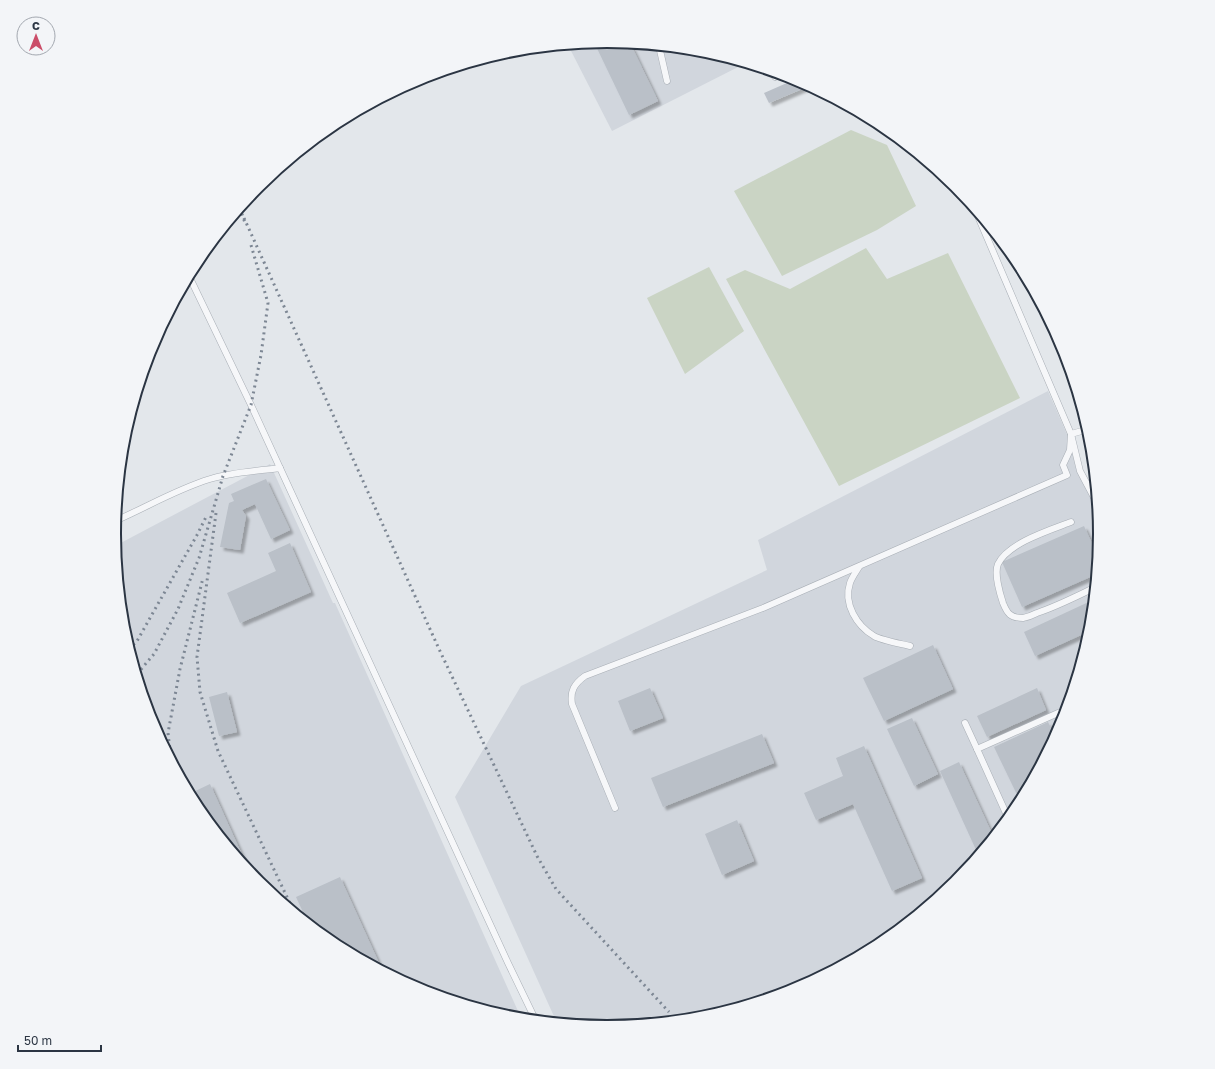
<svg xmlns="http://www.w3.org/2000/svg" width="1215" height="1069" font-family="'Golos Text',sans-serif">
  <style>
    .built { fill: #d1d6dd }
    .green { fill: #cad4c4 }
    .building { fill: #bac0c8; filter: url(#shadow) }
    .lines { fill: none; stroke-linecap: round; stroke-linejoin: round }
    .lane-casing { stroke: #a8aeb5; stroke-width: 7 }
    .lane { stroke: #f6f7f9; stroke-width: 6 }
    .rail { stroke: #7d8794; stroke-width: 3; stroke-dasharray: 2 4; stroke-linecap: butt }
    .rim { fill: none; stroke: #2b3543; stroke-width: 2 }
  </style>
  <defs>
    <filter id="shadow"><feDropShadow dx="3.5" dy="3.5" stdDeviation="1" flood-color="#0004"/></filter>
  </defs>
  <rect width="100%" height="100%" fill="#e3e7eb"/>
  <!-- built -->
  <g class="built">
    <polygon points="608,41 704,51 746,63 612,131 568,45"/>
    <polygon points="1048,391 1098,505 1101,535 1091,631 1063,724 1018,809 956,884 881,945 796,991 704,1019 607,1028 557,1023 455,797 521,686 767,570 758,540"/>
    <polygon points="270,464 333,603 335,603 522,1020 511,1018 418,990 333,945 258,883 197,808 151,723 123,631 115,546"/>
  </g>
  <!-- green -->
  <g class="green">
    <polygon points="851,130 887,145 916,206 877,230 782,276 734,191"/>
    <polygon points="866,248 887,279 948,253 1020,398 839,486 726,279 745,270 790,289"/>
    <polygon points="709,267 744,331 685,374 647,298"/>
  </g>
  <!-- building -->
  <g class="building">
    <polygon points="608,41 630,43 658,101 629,115 594,42"/>
    <polygon points="796,79 809,86 769,103 764,93"/>
    <polygon points="266,479 290,530 271,539 255,504 242,510 246,516 240,550 220,547 229,503 234,501 231,494"/>
    <polygon points="1084,526 1099,559 1097,574 1022,607 1002,562"/>
    <polygon points="290,543 311,592 240,623 227,593 276,571 268,553"/>
    <polygon points="1095,599 1092,630 1035,656 1024,632"/>
    <polygon points="933,645 953,689 884,721 863,678"/>
    <polygon points="650,688 663,718 630,731 618,701"/>
    <polygon points="1037,688 1046,710 987,737 977,716"/>
    <polygon points="227,692 237,732 219,736 209,697"/>
    <polygon points="912,718 938,774 914,786 887,729"/>
    <polygon points="1048,722 1056,738 1021,803 994,747"/>
    <polygon points="762,734 774,763 663,807 651,778"/>
    <polygon points="864,746 922,878 892,891 853,804 816,820 804,793 843,776 836,758"/>
    <polygon points="959,762 994,838 986,848 977,852 940,771"/>
    <polygon points="210,784 243,857 239,859 197,808 189,794"/>
    <polygon points="737,820 754,861 722,875 705,834"/>
    <polygon points="340,877 383,972 333,945 309,925 296,897"/>
  </g>
  <g class="lines">
    <!-- lane casing -->
    <g class="lane-casing">
      <g id="lane">
        <polyline points="659,46 667,81"/>
        <polyline points="775,77 781,74"/>
        <polyline points="974,207 1071,434 1080,471 1098,505"/>
        <polyline points="189,276 251,405 280,468"/>
        <polyline points="1071,434 1089,429"/>
        <path d="M115,521C147,507 177,489 210,479C232,472 257,471 280,468L508,963L536,1021"/>
        <path d="M1071,522C1050,530 1008,543 998,564C994,573 1000,594 1003,603C1007,613 1010,618 1023,618C1028,617 1033,615 1037,613C1058,606 1077,596 1096,587"/>
        <path d="M859,567C856,572 852,577 850,583C843,604 857,626 874,636C880,640 902,644 910,646"/>
        <polyline points="965,723 977,749"/>
        <path d="M615,808L572,704C570,691 574,684 585,676L763,608L1067,475L1063,465L1070,450L1071,434"/>
        <polyline points="1009,820 977,749 1058,713 1067,711"/>
      </g>
    </g>
    <!-- lane -->
    <use href="#lane" class="lane"/>
    <!-- rail -->
    <g class="rail">
      <polyline points="240,208 245,223"/>
      <polyline points="244,218 439,649 537,856 556,889 669,1012"/>
      <polyline points="216,513 197,657 200,692 218,751 295,914"/>
      <polyline points="129,649 137,641 197,535 206,517"/>
      <polyline points="137,674 154,654 178,609 199,558 223,476 251,405 261,355 268,303 251,245"/>
      <polyline points="171,759 168,733 180,669 203,578"/>
    </g>
  </g>
  <!-- crop -->
  <path d="M0 0H1215V1069H0ZM121 534a486 486 0 1 1 972 0a486 486 0 1 1-972 0Z" fill="#f3f5f8" fill-rule="evenodd"/>
  <path class="rim" d="M121 534a486 486 0 1 1 972 0a486 486 0 1 1-972 0Z"/>
  <!-- north arrow -->
  <g transform="translate(36 36)"><circle r="19" fill="#f3f5f8" stroke="#a3a8b0"/>
  <path d="M0-3L7 15L0 10L-7 15Z" fill="#cb4d69"/>
  <text y="-6" font-size="11" font-weight="bold" text-anchor="middle" fill="#2b3543">С</text>
  </g>
  <!-- scale -->
  <path d="M18 1045v6h83v-6" fill="none" stroke="#2b3543" stroke-width="2"/>
  <text x="24" y="1045" font-size="12" fill="#2b3543" stroke="#f3f5f8" stroke-width="3" paint-order="stroke">50 m</text>
</svg>
